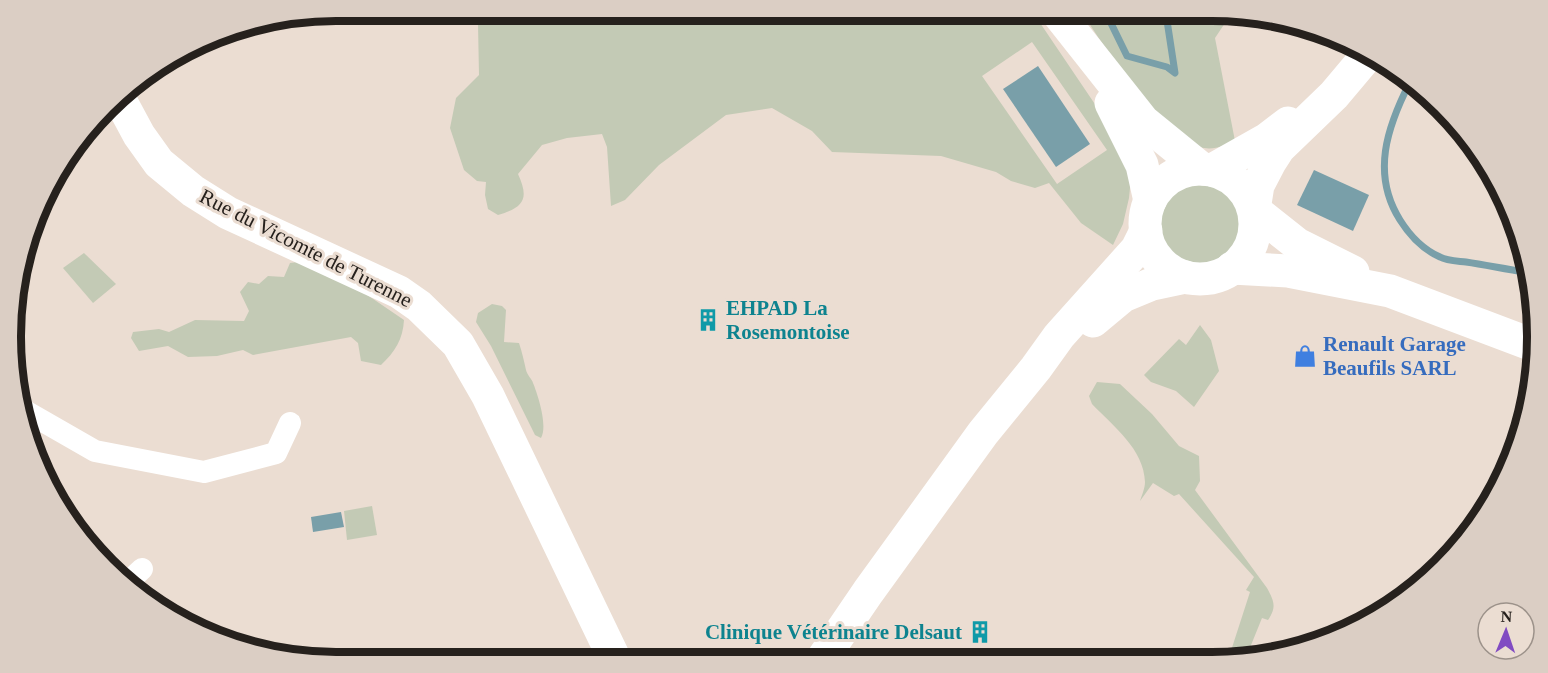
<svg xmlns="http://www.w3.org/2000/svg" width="1548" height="673" font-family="Georgia,serif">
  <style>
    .green { fill: #c3cab5; fill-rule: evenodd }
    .water { fill: #799fa9 }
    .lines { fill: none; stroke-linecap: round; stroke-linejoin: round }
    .stream { stroke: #799fa9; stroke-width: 7 }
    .street { stroke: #fff; stroke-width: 22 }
    .secondary { stroke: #fff; stroke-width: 33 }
    .labels { text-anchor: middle; stroke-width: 6; stroke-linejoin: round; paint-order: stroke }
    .street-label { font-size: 21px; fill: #26211d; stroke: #ebddd2 }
    .culture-label { font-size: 21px; font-weight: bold; fill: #0d838f; stroke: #ebddd2; text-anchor: start }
    .shop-label { font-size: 21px; font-weight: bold; fill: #366cbe; stroke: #ebddd2; text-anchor: start }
    .rim { fill: none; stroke: #26211d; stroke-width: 8 }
  </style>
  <rect width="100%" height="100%" fill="#ebddd2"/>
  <!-- green -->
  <g class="green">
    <path d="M480,11H1032L1109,125L1131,178L1129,198L1123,224L1113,245L1081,223L1049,183L1035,188L1011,181L996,172L941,156L832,152L812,131L772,108L726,115L659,165L625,200L611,206L607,147L602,134L567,138L542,145L518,174C529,198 525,207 498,215L488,209L485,195L486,182L477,181L464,170L450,128L456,98L479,75L478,24ZM1032,42L1107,150L1057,184L982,76Z"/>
    <path d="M1081,11H1212L1231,14L1215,38L1235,141C1226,146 1211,151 1200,147C1156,127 1107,51 1081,11Z"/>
    <path d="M1199,181C1285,187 1227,309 1170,253C1155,238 1156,207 1174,192C1181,186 1189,183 1199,181Z"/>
    <polygon points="84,253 116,284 93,303 63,268"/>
    <path d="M306,261L360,290L404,320C403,339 395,352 381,365L361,361L358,343L351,337L253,355L243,350L217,356L188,357L168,346L139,351L131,338L133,332L159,329L169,332L195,320L244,321L249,311L240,292L248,282L259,284L268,276L284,277L290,263Z"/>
    <path d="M492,304L502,306L506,310L504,342L519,343C522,352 524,361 526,370C527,375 532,379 533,383C538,395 548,426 541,438L535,435L491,346L476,322L478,313Z"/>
    <polygon points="1200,325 1211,340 1219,371 1194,407 1176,391 1151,382 1144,375 1179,339 1186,345"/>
    <path d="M1097,382L1120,384L1152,414L1179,446L1199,456L1200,481L1195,490L1267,588C1274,601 1277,607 1268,620L1262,618L1245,660H1228L1250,592L1246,590L1254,577L1179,494L1174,496L1153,483L1140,501C1142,495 1145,488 1145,482C1144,449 1113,426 1092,404L1089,396Z"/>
    <polygon points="372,506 377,535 347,540 344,511"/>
  </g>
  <!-- water -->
  <g class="water">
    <polygon points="1038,66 1090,144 1056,167 1003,89"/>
    <polygon points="1314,170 1369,195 1353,231 1297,205"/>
    <polygon points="341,512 344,527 313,532 311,517"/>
  </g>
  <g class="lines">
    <!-- stream -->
    <g class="stream">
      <polyline points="1105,11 1127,56 1167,67 1175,73 1166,14"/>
      <path d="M1410,82C1387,127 1371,174 1400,220C1410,236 1422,249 1440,257C1447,261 1458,261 1466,262C1486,265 1505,269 1525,272"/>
    </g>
    <!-- street -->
    <g class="street">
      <polyline points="20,408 95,451 204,472 276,453 290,423"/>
      <polyline points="126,584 142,569"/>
    </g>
    <!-- secondary -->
    <g class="secondary">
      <polyline points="1056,11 1143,121 1202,169"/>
      <polyline points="118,96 139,135 159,163 193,191 228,213 399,292 419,306 458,344 488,396 616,662"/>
      <polyline points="1111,103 1142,165 1150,201"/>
      <circle cx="1200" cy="224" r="55"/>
      <polyline points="1212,170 1267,139 1288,123"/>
      <polyline points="1254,210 1258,185 1270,162 1279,148 1334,95 1366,57"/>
      <polyline points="1254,210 1297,244 1353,272"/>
      <polyline points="1232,268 1288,271 1390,291 1533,345"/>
      <polyline points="1093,321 1123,296 1152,284 1185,277"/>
      <polyline points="821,661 868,592 983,433 1036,368 1059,336 1137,249 1146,231"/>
    </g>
  </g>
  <!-- icons -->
  <defs>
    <g id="building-bare" transform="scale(1.8)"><path d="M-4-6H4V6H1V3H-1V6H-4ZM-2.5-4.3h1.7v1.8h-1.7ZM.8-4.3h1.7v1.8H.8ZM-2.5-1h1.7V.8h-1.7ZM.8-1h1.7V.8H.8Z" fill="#0f9aa8" stroke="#ebddd2" stroke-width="2.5" paint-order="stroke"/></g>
    <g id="shop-bare" transform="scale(1.8)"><path d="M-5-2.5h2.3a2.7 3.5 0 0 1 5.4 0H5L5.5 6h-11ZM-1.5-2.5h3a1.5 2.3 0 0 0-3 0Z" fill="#3f7fe0" stroke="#ebddd2" stroke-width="2.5" paint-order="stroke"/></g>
  </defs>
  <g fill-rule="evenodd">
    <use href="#building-bare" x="708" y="320"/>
    <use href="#shop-bare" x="1305" y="356"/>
    <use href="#building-bare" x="980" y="632"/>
  </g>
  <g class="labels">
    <!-- street labels -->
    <g class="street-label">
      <text transform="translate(306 248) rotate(27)" y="7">Rue du Vicomte de Turenne</text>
    </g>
    <!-- culture labels -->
    <g class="culture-label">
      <text x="726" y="315">EHPAD La<tspan x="726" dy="24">Rosemontoise</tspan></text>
      <text x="962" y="639" text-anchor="end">Clinique Vétérinaire Delsaut</text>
    </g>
    <!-- shop labels -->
    <g class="shop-label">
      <text x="1323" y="351">Renault Garage<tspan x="1323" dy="24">Beaufils SARL</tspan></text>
    </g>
  </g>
  <!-- crop -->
  <path d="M0 0H1548V673H0ZM336 21H1212A315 315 0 0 1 1527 336V337A315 315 0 0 1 1212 652H336A315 315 0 0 1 21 337V336A315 315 0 0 1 336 21Z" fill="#dbcec4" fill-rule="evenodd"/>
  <path class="rim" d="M336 21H1212A315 315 0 0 1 1527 336V337A315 315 0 0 1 1212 652H336A315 315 0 0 1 21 337V336A315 315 0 0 1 336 21Z"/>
  <!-- north arrow -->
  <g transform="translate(1506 631) rotate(2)"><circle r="28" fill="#ebddd2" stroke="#9c928a" stroke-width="1.5"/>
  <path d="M0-4.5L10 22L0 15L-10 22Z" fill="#814bc2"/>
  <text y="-9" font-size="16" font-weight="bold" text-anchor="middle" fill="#26211d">N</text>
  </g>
</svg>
